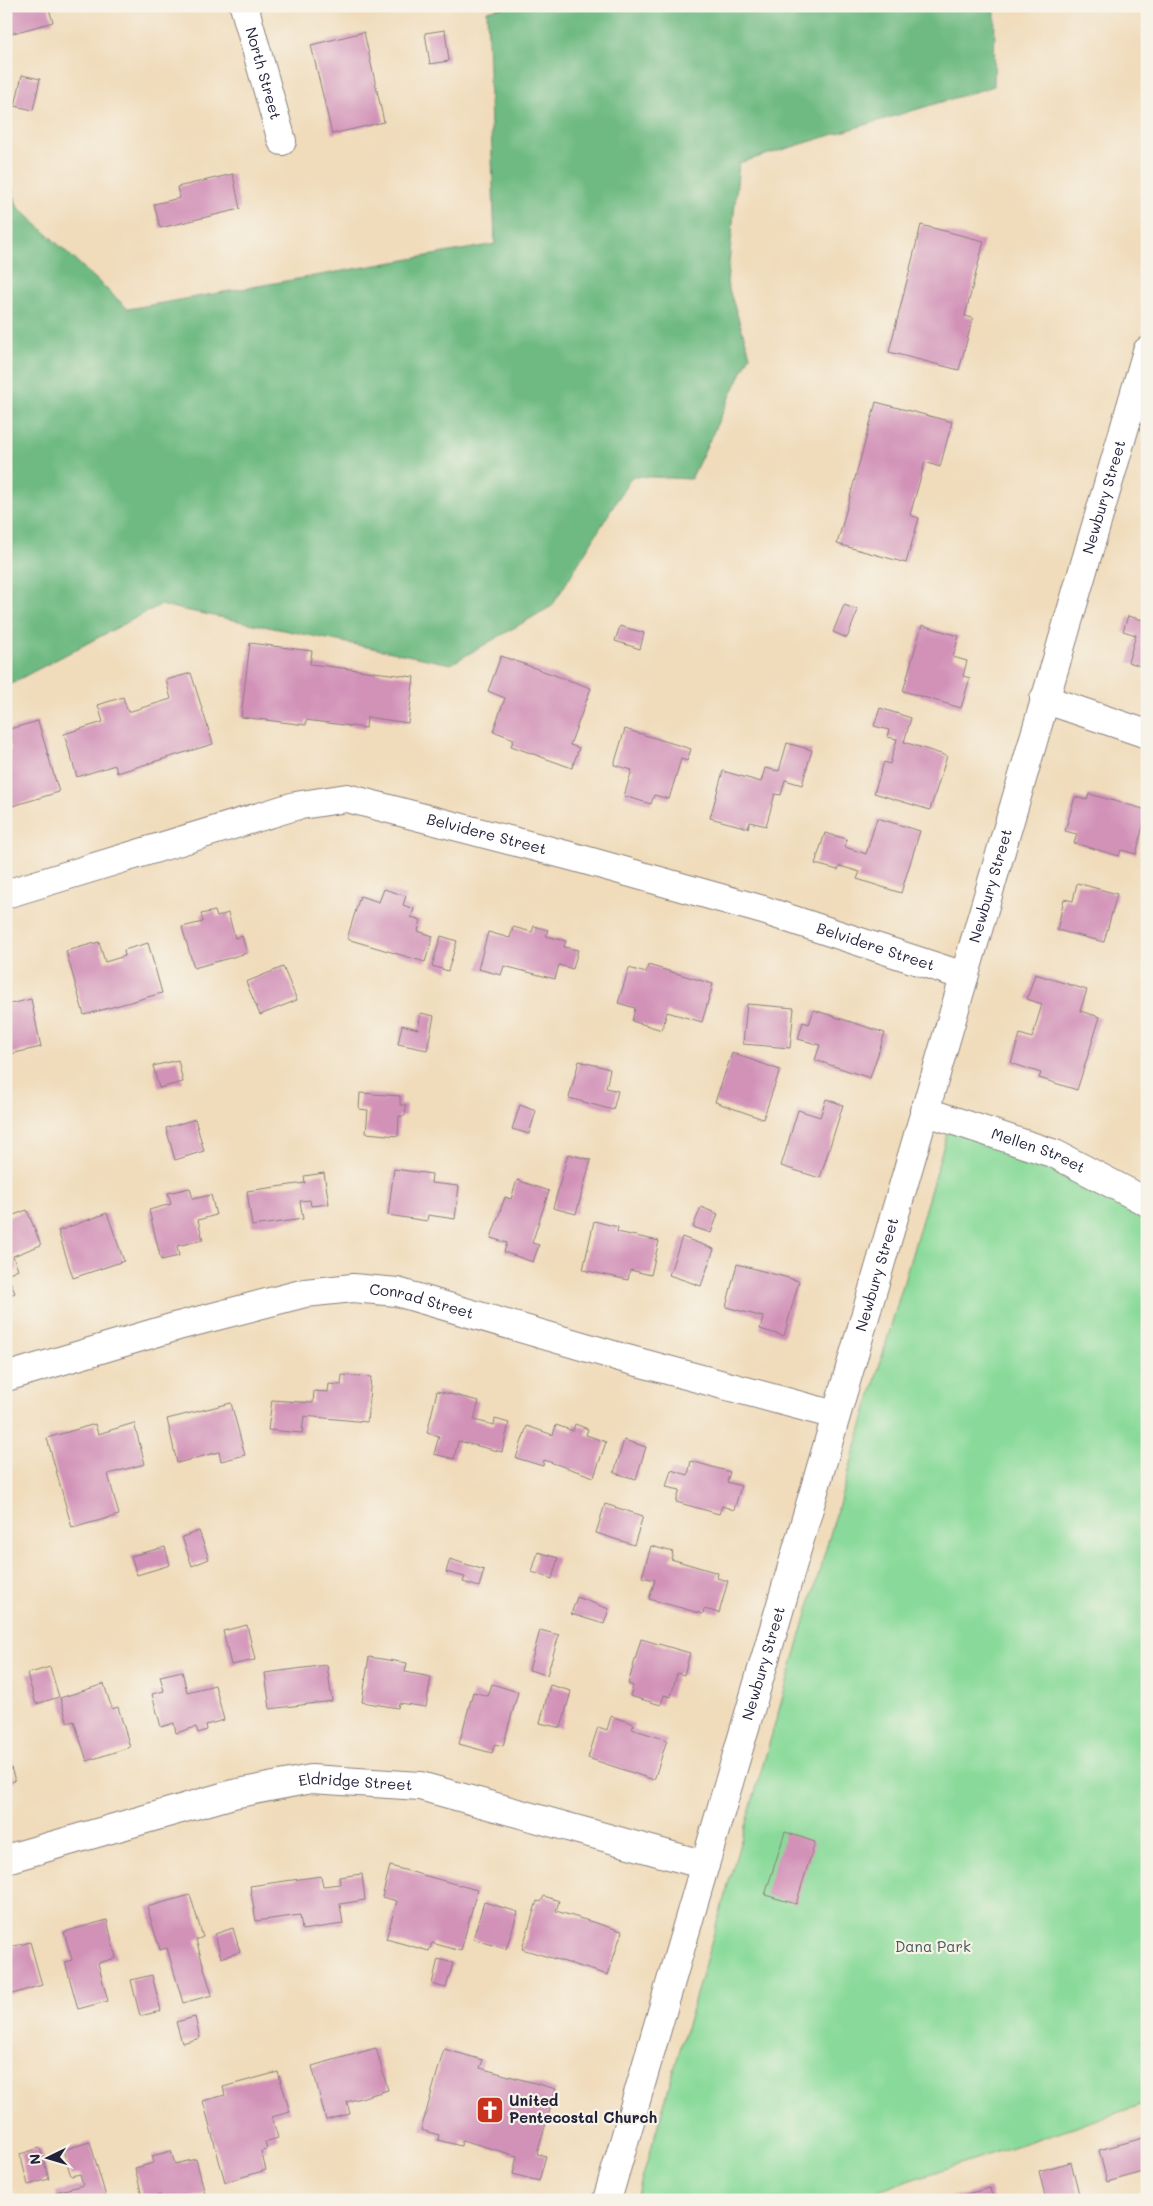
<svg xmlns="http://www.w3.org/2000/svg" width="1153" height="2206" font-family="Mali,sans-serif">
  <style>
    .green { fill: #89da9a; stroke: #567e6a }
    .forest { fill: #6eba82; stroke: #486e5e }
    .building { fill: #d292b8 }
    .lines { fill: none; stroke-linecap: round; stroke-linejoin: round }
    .minor-casing { stroke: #897f7b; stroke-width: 30 }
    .minor { stroke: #fff; stroke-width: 28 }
    .labels { text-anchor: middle; stroke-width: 4.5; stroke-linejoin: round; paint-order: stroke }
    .street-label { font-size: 15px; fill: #22223b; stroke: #f7f3e8 }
    .park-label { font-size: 15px; fill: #415958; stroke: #f7f3e8 }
    .poi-label { font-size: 15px; font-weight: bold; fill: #22223b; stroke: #f7f3e8; text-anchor: start }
  </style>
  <rect width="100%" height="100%" fill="#f7f3e8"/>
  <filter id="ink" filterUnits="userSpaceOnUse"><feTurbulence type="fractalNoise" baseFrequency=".02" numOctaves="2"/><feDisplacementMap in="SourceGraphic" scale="10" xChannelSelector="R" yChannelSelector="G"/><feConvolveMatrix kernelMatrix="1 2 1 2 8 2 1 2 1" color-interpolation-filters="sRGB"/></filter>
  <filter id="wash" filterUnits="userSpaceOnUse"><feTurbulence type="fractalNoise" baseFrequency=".0096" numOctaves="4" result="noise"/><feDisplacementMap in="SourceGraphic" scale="20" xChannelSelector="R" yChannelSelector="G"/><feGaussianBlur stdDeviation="1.12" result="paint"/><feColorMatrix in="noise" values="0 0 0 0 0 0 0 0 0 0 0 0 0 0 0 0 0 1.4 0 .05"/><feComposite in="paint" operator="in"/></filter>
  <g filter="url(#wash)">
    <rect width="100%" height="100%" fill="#f0dcbb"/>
    <!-- green -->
    <polygon class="green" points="949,1127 1066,1162 1147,1214 1147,2103 850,2200 636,2200"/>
    <!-- forest -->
    <polygon class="forest" points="509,6 995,6 994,86 739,163 727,283 750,355 691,479 632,476 552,606 451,664 160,605 6,686 6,165 17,206 128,309 495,244 487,11"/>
    <g id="blocks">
      <!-- building -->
      <g class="building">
        <polygon points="6,6 48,6 53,22 10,34 6,22"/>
        <polygon points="445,30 449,61 430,64 425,33"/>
        <polygon points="364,32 384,122 332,134 311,45"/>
        <polygon points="22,75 40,79 33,110 15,106"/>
        <polygon points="233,174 240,209 160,228 154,204 180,198 177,187"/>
        <polygon points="921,225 984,241 965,316 973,318 959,370 889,352"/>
        <polygon points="876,402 952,422 940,467 925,462 910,515 919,518 906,563 837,544"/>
        <polygon points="1147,554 1147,580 1140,579"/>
        <polygon points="844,605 858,610 847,638 833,632"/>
        <polygon points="1128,616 1147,621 1147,668 1128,662 1136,635 1123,631"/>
        <polygon points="922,625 959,636 953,657 967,661 963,676 970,678 961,708 903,691"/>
        <polygon points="620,626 644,633 640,649 615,641"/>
        <polygon points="250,643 312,651 310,664 414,677 408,723 367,717 366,728 306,720 306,725 241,717"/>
        <polygon points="501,656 591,688 570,745 579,748 572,768 511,746 514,739 493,731 505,698 488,691"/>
        <polygon points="191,673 213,744 117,773 115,765 77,777 64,734 103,722 98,705 123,697 128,712 171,699 166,680"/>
        <polygon points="880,708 911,718 904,742 947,756 930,810 874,793 884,762 890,764 897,739 887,737 889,730 874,726"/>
        <polygon points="38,721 59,792 6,808 6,751 11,750 6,730"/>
        <polygon points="625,729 691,749 687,761 681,759 669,799 654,795 651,804 624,796 632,770 614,765"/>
        <polygon points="787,743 812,750 802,785 785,780 781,795 775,794 766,826 750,822 748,828 710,818 723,771 761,782 765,768 779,771"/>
        <polygon points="1089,794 1147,810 1136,854 1121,850 1119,856 1074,843 1077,834 1065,831 1075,797 1087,800"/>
        <polygon points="877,818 920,831 901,893 857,879 860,872 840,866 838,870 815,864 825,833 847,839 845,847 866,854"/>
        <polygon points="1077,883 1117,894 1104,942 1057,930 1064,899 1073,901"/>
        <polygon points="384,889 406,896 403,905 414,909 411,917 421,920 418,931 433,936 425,962 347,939 360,896 379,902"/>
        <polygon points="1146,906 1147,907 1147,928 1141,926"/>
        <polygon points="215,911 217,917 228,913 235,938 242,936 247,953 194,968 182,927 203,922 201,914"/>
        <polygon points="534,926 548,930 546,936 566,941 564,947 578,950 573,969 559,965 555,979 504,966 501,975 478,969 488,932 510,938 513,927 532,932"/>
        <polygon points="441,936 457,941 448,971 432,966"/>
        <polygon points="1147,939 1147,955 1142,954"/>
        <polygon points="99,942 105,962 125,956 124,950 148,943 162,993 84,1015 66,951"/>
        <polygon points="648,965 713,984 702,1022 667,1012 662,1030 632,1021 635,1008 618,1003 629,968 646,973"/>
        <polygon points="283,967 297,1000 260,1015 246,982"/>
        <polygon points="1035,974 1087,990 1080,1011 1100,1017 1077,1090 1039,1078 1041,1073 1011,1063 1020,1034 1032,1038 1042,1004 1027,999"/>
        <polygon points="31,999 41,1047 6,1055 6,1005"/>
        <polygon points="747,1004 794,1008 790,1048 743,1044"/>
        <polygon points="814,1010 885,1033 870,1078 815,1060 820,1045 798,1039 803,1022 809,1024"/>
        <polygon points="421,1013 434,1016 427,1050 398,1044 402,1025 418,1029"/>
        <polygon points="732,1053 780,1070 763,1119 715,1102"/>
        <polygon points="6,1056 11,1071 6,1072"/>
        <polygon points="178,1060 183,1082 159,1088 153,1066"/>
        <polygon points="579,1061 610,1069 606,1088 618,1091 613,1110 569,1098"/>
        <polygon points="360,1093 400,1096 400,1105 406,1105 405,1116 399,1116 398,1136 366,1133 368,1110 359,1109"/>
        <polygon points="826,1099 843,1105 820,1178 781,1166 798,1110 820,1117"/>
        <polygon points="520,1105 536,1111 529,1134 512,1129"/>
        <polygon points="195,1119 204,1151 175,1160 166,1128"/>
        <polygon points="568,1154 591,1160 576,1214 553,1208"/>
        <polygon points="394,1169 432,1174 431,1183 459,1186 455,1219 428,1215 427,1221 388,1215"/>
        <polygon points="324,1173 329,1204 311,1206 310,1200 300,1201 303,1219 252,1226 247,1191 305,1183 304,1176"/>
        <polygon points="517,1180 549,1191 532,1243 539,1245 533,1262 504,1252 507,1243 491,1238 505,1197 511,1199"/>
        <polygon points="190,1188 193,1199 211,1195 216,1215 198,1220 203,1240 177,1246 179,1256 161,1260 149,1210 171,1204 168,1193"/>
        <polygon points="701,1207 718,1214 711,1233 693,1227"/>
        <polygon points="27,1210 41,1245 13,1256 18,1269 7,1274 15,1293 6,1297 6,1218"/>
        <polygon points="107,1213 124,1261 73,1278 58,1231"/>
        <polygon points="594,1221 618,1227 617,1232 659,1241 651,1275 630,1270 628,1280 583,1270"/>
        <polygon points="682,1237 714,1249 701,1286 669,1275"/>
        <polygon points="737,1264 799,1281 784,1336 760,1329 763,1317 726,1307"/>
        <polygon points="342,1375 371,1377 367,1422 304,1416 302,1433 268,1430 272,1400 313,1403 314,1391 328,1392 329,1384 341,1385"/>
        <polygon points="437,1391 479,1401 474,1420 494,1425 495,1419 509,1423 502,1452 458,1441 454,1459 434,1454 439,1436 427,1433"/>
        <polygon points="231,1403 245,1455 221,1461 219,1452 177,1463 167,1419"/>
        <polygon points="134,1423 145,1464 108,1474 119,1515 72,1528 47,1438 95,1424 98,1434"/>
        <polygon points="575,1424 588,1429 586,1435 606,1442 594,1477 544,1460 543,1466 516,1458 527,1426 553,1435 556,1425 573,1431"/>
        <polygon points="624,1440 646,1447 636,1479 614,1473"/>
        <polygon points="691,1461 730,1472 727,1482 741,1486 734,1510 722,1506 719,1514 676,1502 680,1490 666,1487 671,1470 688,1475"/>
        <polygon points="605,1504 643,1516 634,1545 596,1533"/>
        <polygon points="199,1531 209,1559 192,1566 182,1537"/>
        <polygon points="651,1546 673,1552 671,1559 718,1573 717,1578 728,1581 719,1613 704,1609 703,1614 649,1599 655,1580 642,1577"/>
        <polygon points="165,1547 170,1565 137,1575 131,1556"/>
        <polygon points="538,1552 558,1558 552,1579 532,1572"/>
        <polygon points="450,1559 484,1570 479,1587 463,1582 465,1577 446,1572"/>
        <polygon points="577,1597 609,1609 604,1624 571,1614"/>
        <polygon points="247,1625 255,1660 231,1665 223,1631"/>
        <polygon points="540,1630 559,1635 547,1675 529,1670"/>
        <polygon points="641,1639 690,1653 684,1675 677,1673 671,1697 664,1695 661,1705 630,1696 633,1686 628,1684"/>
        <polygon points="369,1657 407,1663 405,1672 431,1677 426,1707 399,1703 398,1708 362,1702"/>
        <polygon points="327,1665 332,1701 270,1709 265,1673"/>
        <polygon points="50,1667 59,1697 36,1704 27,1674"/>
        <polygon points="182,1671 187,1692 215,1685 224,1720 206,1725 207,1730 198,1733 196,1727 176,1733 174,1723 161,1727 152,1694 164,1691 160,1676"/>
        <polygon points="104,1684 112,1709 118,1707 130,1747 87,1761 74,1721 68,1723 60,1698"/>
        <polygon points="492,1684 518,1692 503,1746 495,1744 492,1753 459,1744 473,1692 488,1696"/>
        <polygon points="550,1685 571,1691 561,1728 540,1723"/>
        <polygon points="611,1716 634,1724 632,1729 667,1740 654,1780 588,1758 598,1727 607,1730"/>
        <polygon points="6,1751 15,1781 6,1783"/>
        <polygon points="785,1832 815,1842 796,1904 765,1895"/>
        <polygon points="390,1866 477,1890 461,1951 432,1943 429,1951 386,1939 397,1901 382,1897"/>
        <polygon points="362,1874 365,1900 340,1904 343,1924 302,1930 300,1915 256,1921 250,1886 321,1876 323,1886 340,1884 339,1877"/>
        <polygon points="190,1895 203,1937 196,1940 212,1995 183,2003 167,1948 160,1950 147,1907"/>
        <polygon points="544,1896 559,1901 556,1911 622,1931 608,1975 522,1949 537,1901 541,1902"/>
        <polygon points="484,1902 518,1912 506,1949 473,1939"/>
        <polygon points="107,1920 116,1958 98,1963 108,2001 78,2009 65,1962 72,1960 64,1932"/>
        <polygon points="233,1928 240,1952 221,1958 215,1934"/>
        <polygon points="9,1938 11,1947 30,1942 42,1985 9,1995 6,1985 6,1939"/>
        <polygon points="438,1959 453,1963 446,1988 432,1984"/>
        <polygon points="152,1975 161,2011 140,2016 131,1980"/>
        <polygon points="195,2017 200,2038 182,2043 176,2022"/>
        <polygon points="376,2048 388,2090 347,2102 350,2114 326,2120 312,2066"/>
        <polygon points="444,2049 483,2060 480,2068 556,2089 537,2154 546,2156 539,2181 513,2174 517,2156 462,2140 461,2146 438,2140 439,2135 421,2130"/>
        <polygon points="278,2072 290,2112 272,2117 278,2138 265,2142 267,2150 261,2151 266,2170 225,2182 203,2101 225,2095 223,2087"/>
        <polygon points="1147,2137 1147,2171 1107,2182 1099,2150"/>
        <polygon points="90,2142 107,2200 58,2200 56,2192 83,2185 80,2174 71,2176 63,2150"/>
        <polygon points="40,2148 49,2179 28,2185 20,2154"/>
        <polygon points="171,2151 175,2164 196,2159 205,2194 185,2200 161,2200 160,2195 143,2200 135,2168 154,2163 152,2156"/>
        <polygon points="1071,2162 1080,2198 1046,2200 1039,2171"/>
        <polygon points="990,2188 993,2200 947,2200 947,2199"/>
      </g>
    </g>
  </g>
  <g filter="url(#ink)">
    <use href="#blocks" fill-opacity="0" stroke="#897f7b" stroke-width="1"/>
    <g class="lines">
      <!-- minor casing -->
      <g class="minor-casing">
        <g id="minor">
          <path id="s1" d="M244,6L282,141"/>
          <polyline points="1044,699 1147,734"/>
          <path id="s2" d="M6,894L295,806L347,798L574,857L763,910L964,976"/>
          <path id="s3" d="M924,1111L1055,1154L1147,1202"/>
          <path id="s4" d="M6,1377L178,1326L305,1293L353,1288L397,1292L623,1358L835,1415"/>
          <path id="s5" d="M6,1859L233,1794L311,1779L420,1786L705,1865"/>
          <path id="s6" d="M607,2200L1147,351"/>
        </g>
      </g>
      <!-- minor -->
      <use href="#minor" class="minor"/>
    </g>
  </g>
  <!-- icons -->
  <defs>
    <g id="church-square" transform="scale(1.4375)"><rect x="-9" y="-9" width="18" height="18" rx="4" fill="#c8321e" stroke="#f7f3e8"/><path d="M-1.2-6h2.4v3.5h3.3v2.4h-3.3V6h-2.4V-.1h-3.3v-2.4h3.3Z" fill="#fff"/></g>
  </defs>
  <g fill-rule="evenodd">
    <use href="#church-square" x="490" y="2110"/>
  </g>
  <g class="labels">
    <!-- street labels -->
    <g class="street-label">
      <text dy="5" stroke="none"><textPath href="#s1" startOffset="70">North Street</textPath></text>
      <text dy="5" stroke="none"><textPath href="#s6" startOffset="1774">Newbury Street</textPath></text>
      <text dy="5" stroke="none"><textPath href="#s2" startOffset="499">Belvidere Street</textPath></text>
      <text dy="5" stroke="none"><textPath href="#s6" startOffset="1369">Newbury Street</textPath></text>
      <text dy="5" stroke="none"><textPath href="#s2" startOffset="904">Belvidere Street</textPath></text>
      <text dy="5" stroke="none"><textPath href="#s3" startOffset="121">Mellen Street</textPath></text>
      <text dy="5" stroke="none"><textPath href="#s6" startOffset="964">Newbury Street</textPath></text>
      <text dy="5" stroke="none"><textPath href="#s4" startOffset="429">Conrad Street</textPath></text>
      <text dy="5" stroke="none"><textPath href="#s6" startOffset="559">Newbury Street</textPath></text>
      <text dy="5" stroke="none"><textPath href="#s5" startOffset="360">Eldridge Street</textPath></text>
    </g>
    <!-- park labels -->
    <g class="park-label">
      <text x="933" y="1952">Dana Park</text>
    </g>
    <!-- poi labels -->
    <g class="poi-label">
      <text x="509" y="2106">United<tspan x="509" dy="17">Pentecostal Church</tspan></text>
    </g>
  </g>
  <!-- margin -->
  <rect width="1153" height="2206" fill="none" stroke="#f7f3e8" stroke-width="25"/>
  <!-- north arrow -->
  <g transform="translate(48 2158) rotate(265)" stroke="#f7f3e8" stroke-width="4" paint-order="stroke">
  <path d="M0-4L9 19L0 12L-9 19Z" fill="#22223b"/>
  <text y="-8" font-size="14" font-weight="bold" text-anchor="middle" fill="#22223b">N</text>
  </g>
</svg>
